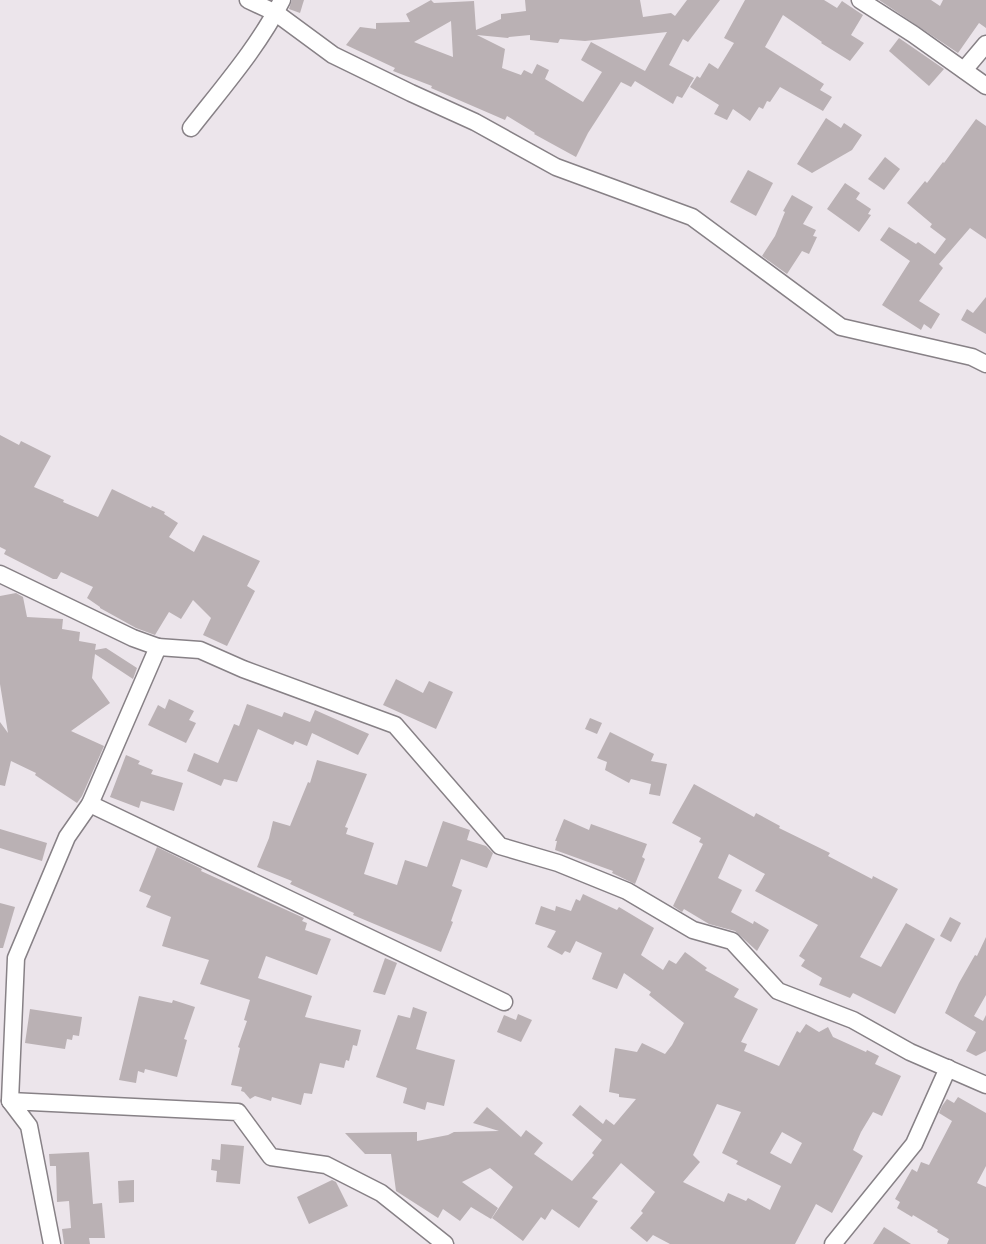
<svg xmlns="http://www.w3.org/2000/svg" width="986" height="1244" font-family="'Archivo Narrow',sans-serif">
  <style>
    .building { fill: #bab1b4; fill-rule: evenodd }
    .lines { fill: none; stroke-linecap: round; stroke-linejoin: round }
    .minor-casing { stroke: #878186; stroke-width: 19 }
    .minor { stroke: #fff; stroke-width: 16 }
  </style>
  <rect width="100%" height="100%" fill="#ece5eb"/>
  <!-- building -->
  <g class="building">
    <polygon points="292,0 304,0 300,13 289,9"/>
    <path d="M431,0L434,3L474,1L476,30L501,19V14L526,11L525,0H640L643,17L671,13L675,16L687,0H720L688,42L683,39L669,65L694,78L682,98L677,96L673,104L635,81L631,87L621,82L588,133L576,157L534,134L535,133L507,116L505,120L431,88L432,86L393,71L395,68L346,45L360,27L376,29V23L410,22L406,14ZM451,21L453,57L414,42ZM667,32L645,71L591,42L581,60L602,72L583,102L545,79L549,70L537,64L532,74L524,70L521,75L502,68L505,49L477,35L508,38L509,37L530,35V40L558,43L560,39L585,41Z"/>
    <polygon points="745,0 824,0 837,8 842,1 863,15 851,35 864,43 850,61 821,43 822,42 783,15 765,47 824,84 820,90 832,97 823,111 780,87 770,102 767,101 763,109 759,107 750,121 733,109 727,120 714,114 719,105 690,87 697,76 700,78 709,63 718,69 734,43 724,38"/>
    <polygon points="879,0 931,0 940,6 943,0 986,0 986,28 979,23 958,53"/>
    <polygon points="899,38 944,69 929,86 889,51"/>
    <polygon points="826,118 841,128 844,123 862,135 852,150 812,173 797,164"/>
    <polygon points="976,119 986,126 986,239 970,228 939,264 943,268 919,301 940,314 931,329 924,324 921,330 882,305 910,261 880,240 889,227 916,244 918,242 935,254 946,239 930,227 932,224 907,203 925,181 927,183 943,162 944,163"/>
    <polygon points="885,157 900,169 884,190 868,179"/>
    <polygon points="748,170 773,183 756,216 730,202"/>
    <polygon points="845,183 860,193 856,199 871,209 868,214 871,215 859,232 827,209"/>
    <polygon points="792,195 813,207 803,224 816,230 813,236 817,237 809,254 802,251 787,274 762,256 775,236 785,212 783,211"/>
    <polygon points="986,297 986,334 961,320 967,309 973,313"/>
    <polygon points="0,435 19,445 21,441 51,456 34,487 64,500 63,502 98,517 112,489 151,508 152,506 165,512 164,514 178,523 169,537 194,552 203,535 260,561 247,586 255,591 227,646 203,635 211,618 193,600 181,619 169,612 155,635 136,628 100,608 100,607 87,598 93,587 61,572 57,579 53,579 4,554 6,550 0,547"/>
    <polygon points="16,593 23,597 27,617 63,619 62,629 80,632 79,641 96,644 95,650 106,648 137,668 133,679 95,654 92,678 110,703 71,731 104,746 82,796 77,803 35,775 36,773 11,761 5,786 0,785 0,722 8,733 0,684 0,596"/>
    <polygon points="396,679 423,693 429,681 453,692 436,729 383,705"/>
    <polygon points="169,699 194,711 189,720 196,723 186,743 148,725 158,705 165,709"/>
    <polygon points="247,704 282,717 284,712 310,722 315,710 369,734 358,755 312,733 307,746 295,741 293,745 258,729 237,782 224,779 221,786 187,771 194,753 218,763 234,724 239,726"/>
    <polygon points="590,718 602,723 597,734 585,729"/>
    <polygon points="610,732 654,754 651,761 667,764 660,796 649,794 651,784 631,779 629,783 605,770 607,762 597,758"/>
    <polygon points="126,755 140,761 138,764 153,770 151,774 183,783 174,811 141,801 139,808 110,797"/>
    <polygon points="317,760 367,774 345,827 348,828 346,834 374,843 364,874 397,885 405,860 427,867 443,821 470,830 467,840 486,846 493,853 487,868 461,859 452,886 462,890 451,921 453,922 441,952 353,915 354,913 290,884 292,881 257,867 269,838 273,821 290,826 308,782 310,783"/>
    <polygon points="694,784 754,817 756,813 780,826 779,828 830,853 828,856 872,879 873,876 898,889 860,957 881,967 906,923 935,939 895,1014 853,993 850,998 819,985 822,978 801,966 805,960 799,956 818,925 755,891 765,874 729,854 718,878 742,890 731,912 753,924 754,921 769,930 757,951 735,931 709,924 684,909 682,912 673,906 703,844 699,842 701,838 672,823"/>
    <polygon points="564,819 589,830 591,824 647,844 642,857 645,859 635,884 612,873 613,871 555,850 557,841 555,841"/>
    <polygon points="0,829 47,843 42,861 0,848"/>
    <polygon points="157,847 202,869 201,871 304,918 302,921 307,923 305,930 331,939 317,975 266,956 258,978 312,996 305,1017 361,1030 357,1046 353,1045 349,1061 346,1060 344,1068 320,1063 312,1094 304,1093 301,1105 272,1097 271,1101 255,1096 250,1099 244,1092 241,1091 242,1087 231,1085 240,1048 238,1047 247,1021 244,1020 250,1000 200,984 209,960 162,946 171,917 146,907 151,896 139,891"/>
    <path d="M583,894L617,910L619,907L654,928L641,955L663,970L669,960L676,964L685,952L707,968L705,970L739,989L734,997L758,1009L741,1042L747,1044L744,1051L779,1066L797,1031L800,1033L806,1024L819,1032L828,1027L833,1037L866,1052L867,1050L879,1056L875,1064L901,1076L882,1116L873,1112L861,1132L853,1150L863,1156L832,1213L816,1204L795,1244H670L653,1235L647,1242L630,1228L643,1213L641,1211L655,1192L621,1163L592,1198L598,1201L579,1228L552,1209L545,1220L541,1217L523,1241L492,1218L513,1187L490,1168L462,1182L498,1208L491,1219L471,1207L460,1221L443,1209L438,1218L396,1191L391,1154H365L345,1133L417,1132V1141L448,1135L454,1132L499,1131L473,1123L487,1107L521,1137L526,1130L543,1143L534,1154L572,1181L594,1155L592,1153L602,1140L572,1115L580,1105L603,1124L606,1119L614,1125L636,1099L619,1097V1094L609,1092L615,1048L637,1052L642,1043L665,1054L672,1045L684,1023L649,995L651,992L624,973L617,989L592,979L602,953L576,941L570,953L565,951L562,955L547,947L556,931L535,924L541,906L555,911L556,906L571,911L576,899L580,901ZM717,1104L741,1112L722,1153L738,1161L736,1164L781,1186L770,1210L748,1198L746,1201L728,1193L724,1202L683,1182L700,1162L693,1155ZM782,1132L802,1143L791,1164L770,1153Z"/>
    <polygon points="0,903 15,907 3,948 0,948"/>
    <polygon points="950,917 961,923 951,942 940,936"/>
    <polygon points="986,937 986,995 974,1016 983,1021 986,1015 986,1051 976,1056 966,1051 976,1032 945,1013 959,983 975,955 977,956"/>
    <polygon points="385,958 397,963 385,995 373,992"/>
    <polygon points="139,996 172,1003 173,1000 195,1007 184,1039 187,1040 177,1077 145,1069 144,1073 138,1071 136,1083 119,1080"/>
    <polygon points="413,1007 427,1012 416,1049 455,1060 444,1106 427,1102 425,1110 403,1103 407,1088 376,1077 398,1015 410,1018"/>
    <polygon points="30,1009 82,1017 79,1036 73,1035 72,1040 67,1039 65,1049 25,1043"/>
    <polygon points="518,1014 532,1020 521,1042 497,1032 504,1015 516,1020"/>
    <polygon points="958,1097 986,1113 986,1166 977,1183 986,1187 986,1244 947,1244 949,1239 937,1232 938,1230 913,1215 912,1217 897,1208 900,1202 895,1199 912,1169 917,1172 921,1162 929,1165 952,1121 939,1113 942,1106 947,1099 954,1103"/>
    <polygon points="221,1144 244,1146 240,1184 216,1182 217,1171 211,1170 212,1159 220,1160"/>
    <polygon points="89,1152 93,1204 102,1203 105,1238 89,1238 90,1244 64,1244 62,1229 71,1228 69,1201 57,1202 56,1166 50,1166 49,1154"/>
    <polygon points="134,1180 134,1202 119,1203 118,1181"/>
    <polygon points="332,1180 336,1182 348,1206 309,1224 297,1197"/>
    <polygon points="884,1227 911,1244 873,1244"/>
  </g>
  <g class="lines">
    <!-- minor casing -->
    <g class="minor-casing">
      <g id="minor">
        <polyline points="248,0 276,13 333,55 411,93 475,122 556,167 692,217 841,327 972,357 986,364"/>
        <polyline points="860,0 913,34 986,86"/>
        <polyline points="964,70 986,44"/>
        <path d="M191,128C223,87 259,46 282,0"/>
        <polyline points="0,574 133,638 158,647 90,804 67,837 16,958 10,1101"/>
        <polyline points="158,647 200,650 243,669 395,725 500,846 558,863 627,891 693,930 732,941 778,991 853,1020 910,1052 986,1085"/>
        <polyline points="90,804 504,1002"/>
        <polyline points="52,1244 29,1126 10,1101 238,1112 271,1157 326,1165 381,1193 445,1244"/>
        <polyline points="833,1244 914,1144 948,1068"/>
      </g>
    </g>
    <!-- minor -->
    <use href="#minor" class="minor"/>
  </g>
</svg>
